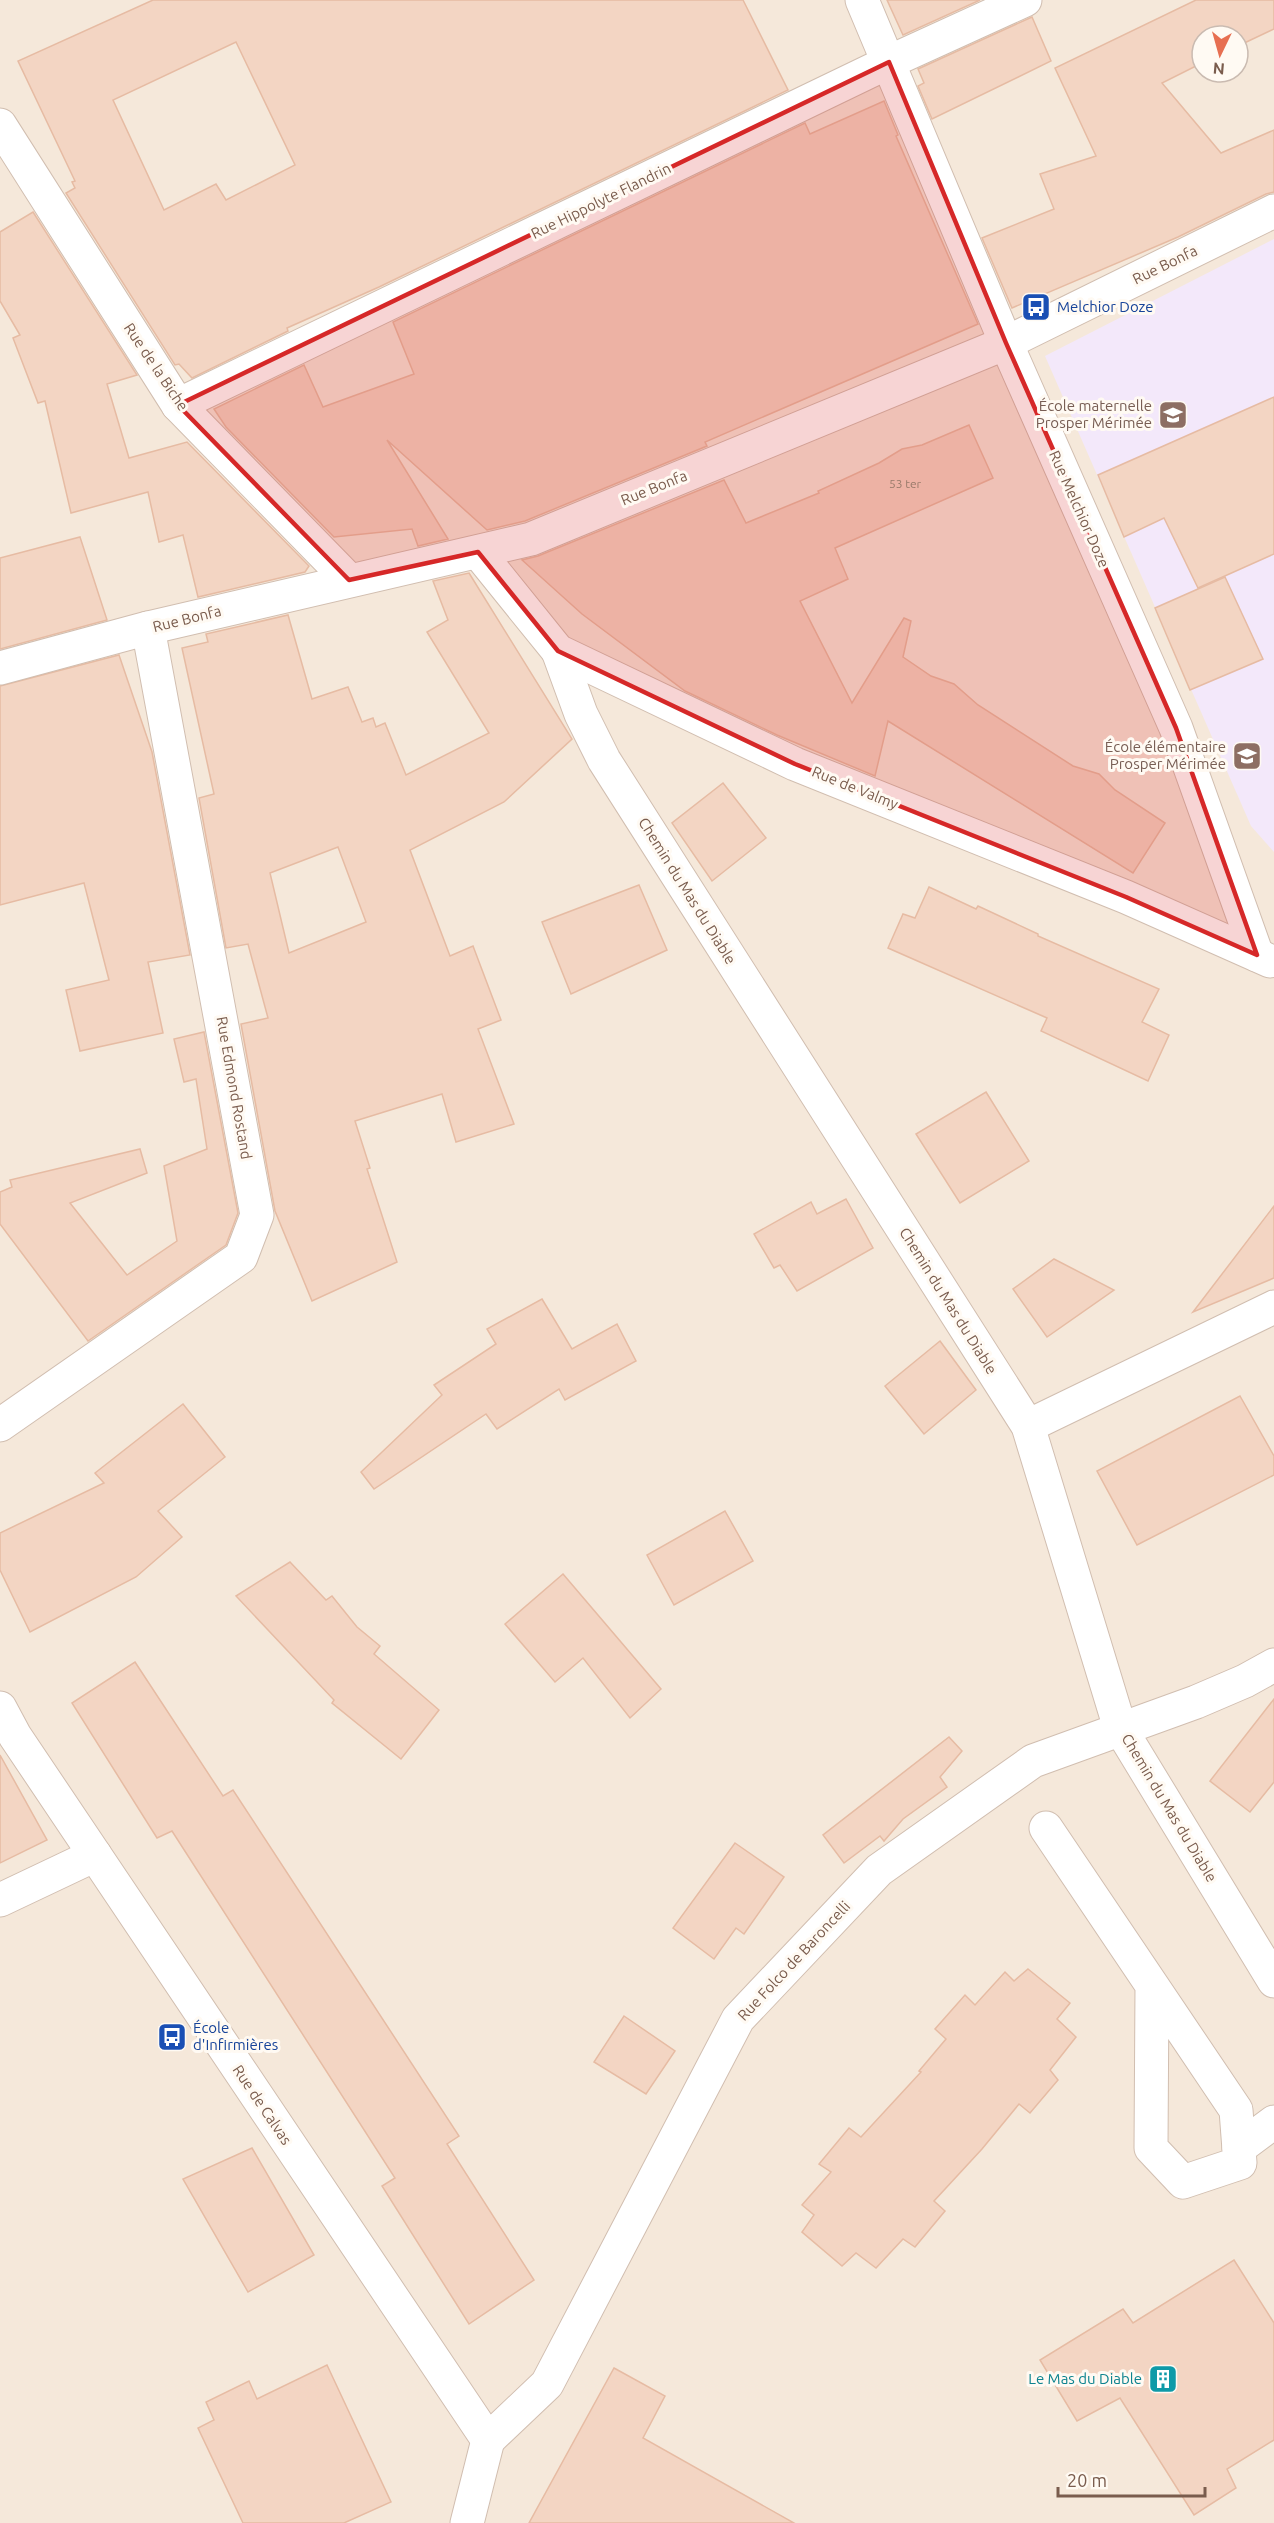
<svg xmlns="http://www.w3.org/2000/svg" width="1274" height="2523" font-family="Ubuntu,sans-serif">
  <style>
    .residential { fill: #f5e8da; fill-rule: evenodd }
    .education { fill: #f3e8fa }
    .building { fill: #f3d5c3; stroke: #e6bba3; stroke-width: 1.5; fill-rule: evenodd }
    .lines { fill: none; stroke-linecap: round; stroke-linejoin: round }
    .minor-casing { stroke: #d1beb0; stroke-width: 35 }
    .minor { stroke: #fff; stroke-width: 33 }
    .marked { fill: #d62828; fill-opacity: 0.2; stroke: #d62828; stroke-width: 4.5; stroke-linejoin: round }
    .labels { text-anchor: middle; stroke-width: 6; stroke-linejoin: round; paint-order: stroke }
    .number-label { font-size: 12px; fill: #987a6a }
    .street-label { font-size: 15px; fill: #7a5c4d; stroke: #fffaf3 }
    .transit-label { font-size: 15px; fill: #164399; stroke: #fffaf3; text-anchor: start }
    .education-label { font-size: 15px; fill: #785e54; stroke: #fffaf3; text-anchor: end }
    .culture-label { font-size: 15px; fill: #0d838f; stroke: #fffaf3; text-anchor: end }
  </style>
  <rect width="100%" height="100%" fill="#fdf6ec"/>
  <!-- residential -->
  <path class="residential" d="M0,0H1274V2523H0ZM1202,36H1238V72H1202Z"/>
  <!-- education -->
  <polygon class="education" points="1274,239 1274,852 1251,826 1045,356"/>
  <!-- building -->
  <g class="building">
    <path d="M153,0H743L788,90L379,287L287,328L288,331L192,378L179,364L175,365L66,193L75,188L72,182L75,181L18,61ZM236,42L295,165L226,200L216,184L164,210L113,100Z"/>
    <polygon points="887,0 980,0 903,35"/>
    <polygon points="1196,0 1274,0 1274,29 1238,46 1238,36 1202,36 1202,63 1162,83 1221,153 1274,130 1274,192 1266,194 1178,237 1012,308 982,238 1054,209 1040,174 1096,156 1055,68"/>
    <polygon points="1032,17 1051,61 932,119 918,86 924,83 918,69"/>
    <polygon points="884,101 898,135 896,136 978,324 705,442 707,446 525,521 487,530 387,440 448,539 418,546 412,529 334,537 226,427 214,409 304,365 323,407 414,374 393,322 805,123 810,134"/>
    <polygon points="33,212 137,375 107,384 129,458 187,442 309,566 305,572 198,597 183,535 159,542 148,492 71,513 45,401 38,403 13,338 20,335 0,301 0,232"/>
    <polygon points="1274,397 1274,554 1198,588 1164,518 1124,537 1098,475"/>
    <polygon points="969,425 993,478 835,548 848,579 800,601 852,703 904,618 911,621 903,657 931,676 954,684 978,705 1073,766 1099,774 1115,790 1165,823 1133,873 888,721 875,776 777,735 685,691 582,614 522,560 538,556 724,480 746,523 819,493 818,491 879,463 902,449 922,445"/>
    <polygon points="80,537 107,620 0,649 0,558"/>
    <path d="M469,573L572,739L504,802L410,850L450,956L473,946L501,1020L478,1029L514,1124L456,1142L442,1094L355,1121L370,1168L367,1169L397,1262L312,1301L275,1211L241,1024L268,1018L248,944L226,948L199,798L214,794L182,648L208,642L206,634L288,615L312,699L348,687L362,722L373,718L376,727L385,723L406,775L489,733L427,632L448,620L433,581ZM338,847L366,922L289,953L270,873Z"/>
    <polygon points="1225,577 1263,659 1190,690 1155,608"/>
    <polygon points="119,655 152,752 190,955 148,962 163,1033 80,1051 66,990 109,980 84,883 0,905 0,686"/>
    <polygon points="723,783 766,838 712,881 672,823"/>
    <polygon points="639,885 667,950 571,994 542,922"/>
    <polygon points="929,887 976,909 978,906 1038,934 1038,936 1159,989 1142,1022 1169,1035 1148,1081 1041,1031 1047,1018 888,948 903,914 915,918"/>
    <polygon points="204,1032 238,1213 226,1245 88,1341 0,1224 0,1192 12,1187 10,1180 140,1149 147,1173 70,1203 127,1275 177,1241 164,1166 207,1149 196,1079 184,1082 174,1039"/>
    <polygon points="986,1092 1029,1161 960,1203 916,1134"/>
    <polygon points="846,1199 873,1248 797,1291 780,1265 774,1268 754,1234 811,1202 817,1214"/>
    <polygon points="1274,1206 1274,1278 1193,1312"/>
    <polygon points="1054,1259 1114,1290 1047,1337 1013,1289"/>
    <polygon points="542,1299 572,1349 617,1324 636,1361 565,1400 559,1389 497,1429 486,1414 374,1489 361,1472 442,1395 434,1385 496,1344 487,1329"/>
    <polygon points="940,1341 976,1390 924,1434 885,1386"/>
    <polygon points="1240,1396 1274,1456 1274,1475 1137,1545 1097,1471"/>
    <polygon points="183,1404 225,1457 158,1511 182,1537 136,1577 30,1632 0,1570 0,1533 104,1483 95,1473"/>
    <polygon points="725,1511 753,1561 674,1605 647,1555"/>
    <polygon points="290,1562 326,1600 332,1596 357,1627 380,1646 374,1654 439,1710 401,1759 332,1703 334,1700 236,1596"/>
    <polygon points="563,1574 661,1689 630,1718 583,1658 555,1682 505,1624"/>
    <polygon points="135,1662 223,1796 233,1790 459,2136 447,2144 534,2280 469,2324 382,2186 395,2178 172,1831 157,1838 72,1703"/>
    <polygon points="1274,1699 1274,1782 1250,1812 1210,1781"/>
    <polygon points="949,1737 962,1751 940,1777 947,1787 903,1819 884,1841 880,1836 844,1863 823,1835"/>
    <polygon points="0,1755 47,1840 0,1863"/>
    <polygon points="735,1843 784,1877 744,1934 736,1928 714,1959 673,1928"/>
    <polygon points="1028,1969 1070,2003 1057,2019 1076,2037 1050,2070 1058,2080 1030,2113 1019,2104 982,2149 934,2201 945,2211 915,2247 903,2239 876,2268 856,2253 842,2266 802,2232 814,2215 802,2205 831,2172 819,2164 849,2128 861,2137 921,2072 919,2071 946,2039 935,2029 965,1995 975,2005 1005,1972 1014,1981"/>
    <polygon points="624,2016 675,2051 646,2094 594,2062"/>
    <polygon points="252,2148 314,2255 248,2292 183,2179"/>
    <polygon points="1234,2260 1274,2323 1274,2440 1227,2469 1236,2488 1194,2515 1120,2398 1077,2421 1040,2360 1123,2309 1133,2323"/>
    <polygon points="327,2365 391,2502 344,2523 243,2523 198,2428 214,2420 206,2402 249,2381 257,2399"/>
    <polygon points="614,2368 665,2396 643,2438 794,2523 529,2523"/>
  </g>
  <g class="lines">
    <!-- minor casing -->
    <g class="minor-casing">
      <g id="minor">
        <polyline points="862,0 1006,343 1176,728 1257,955"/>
        <polyline points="0,125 178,405 349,580"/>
        <polyline points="178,405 889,62 1025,0"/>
        <polyline points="478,552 558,651 795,764 1126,897 1270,961"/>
        <polyline points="558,651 581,714 604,760 1028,1426 1120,1728 1274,1981"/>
        <polyline points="0,668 148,628 531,539 1006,343 1274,211"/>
        <polyline points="0,1425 241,1257 257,1215 148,628"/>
        <polyline points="1028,1426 1274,1307"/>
        <polyline points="0,1708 15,1736 95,1855 488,2440"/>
        <polyline points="1046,1828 1236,2110 1240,2163 1183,2182 1151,2148 1152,1987"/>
        <polyline points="0,1900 95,1855"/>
        <polyline points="1239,2148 1274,2122"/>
        <polyline points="488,2440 547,2384 738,2019 879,1870 1033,1761 1196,1702 1245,1681 1274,1665"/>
        <polyline points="467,2523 488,2440"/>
      </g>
    </g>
    <!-- minor -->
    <use href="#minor" class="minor"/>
  </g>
  <!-- marked area -->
  <path class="marked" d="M889,62L1006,343L1176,728L1257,955L1126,897L795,764L558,651L478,552L349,580L178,405Z"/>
  <!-- icons -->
  <defs>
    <g id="bus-square" transform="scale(1.5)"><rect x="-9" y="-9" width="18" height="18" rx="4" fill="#1a4fb4" stroke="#fffaf3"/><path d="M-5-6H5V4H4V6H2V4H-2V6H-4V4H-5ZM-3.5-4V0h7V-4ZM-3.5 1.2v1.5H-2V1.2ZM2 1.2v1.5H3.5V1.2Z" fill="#fff"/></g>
    <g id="school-square" transform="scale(1.5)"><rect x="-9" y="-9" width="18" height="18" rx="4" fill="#8d6e63" stroke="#fffaf3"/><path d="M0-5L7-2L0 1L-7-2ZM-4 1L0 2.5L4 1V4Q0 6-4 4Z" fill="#fff"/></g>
    <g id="building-square" transform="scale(1.5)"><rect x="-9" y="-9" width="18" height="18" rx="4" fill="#0f9aa8" stroke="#fffaf3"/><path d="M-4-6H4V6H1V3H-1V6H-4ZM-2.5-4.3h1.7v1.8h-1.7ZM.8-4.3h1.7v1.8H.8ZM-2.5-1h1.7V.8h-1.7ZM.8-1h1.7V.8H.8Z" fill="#fff"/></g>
  </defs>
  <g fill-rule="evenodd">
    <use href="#bus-square" x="1036" y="307"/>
    <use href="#school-square" x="1173" y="415"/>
    <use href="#school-square" x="1247" y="756"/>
    <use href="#bus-square" x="172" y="2037"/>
    <use href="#building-square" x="1163" y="2379"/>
  </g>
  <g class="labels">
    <!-- number labels -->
    <g class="number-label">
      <text x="905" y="488">53 ter</text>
    </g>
    <!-- street labels -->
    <g class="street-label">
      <text transform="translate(601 201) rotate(-26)" y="5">Rue Hippolyte Flandrin</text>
      <text transform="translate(1165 265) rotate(-26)" y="5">Rue Bonfa</text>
      <text transform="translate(156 367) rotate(56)" y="5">Rue de la Biche</text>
      <text transform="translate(654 488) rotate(-22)" y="5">Rue Bonfa</text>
      <text transform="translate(1079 509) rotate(66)" y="5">Rue Melchior Doze</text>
      <text transform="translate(187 619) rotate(-14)" y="5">Rue Bonfa</text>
      <text transform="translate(855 788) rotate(22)" y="5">Rue de Valmy</text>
      <text transform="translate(687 891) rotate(58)" y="5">Chemin du Mas du Diable</text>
      <text transform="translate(234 1088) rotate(80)" y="5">Rue Edmond Rostand</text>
      <text transform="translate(948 1301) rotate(58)" y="5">Chemin du Mas du Diable</text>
      <text transform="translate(1169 1808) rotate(59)" y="5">Chemin du Mas du Diable</text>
      <text transform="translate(794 1961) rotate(-47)" y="5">Rue Folco de Baroncelli</text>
      <text transform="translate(262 2105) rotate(56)" y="5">Rue de Calvas</text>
    </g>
    <!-- transit labels -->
    <g class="transit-label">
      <text x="1057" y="312">Melchior Doze</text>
      <text x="193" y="2033">École<tspan x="193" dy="17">d'Infirmières</tspan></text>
    </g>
    <!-- education labels -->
    <g class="education-label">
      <text x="1152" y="411">École maternelle<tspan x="1152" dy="17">Prosper Mérimée</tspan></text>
      <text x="1226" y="752">École élémentaire<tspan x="1226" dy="17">Prosper Mérimée</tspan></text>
    </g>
    <!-- culture labels -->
    <g class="culture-label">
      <text x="1142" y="2384">Le Mas du Diable</text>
    </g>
  </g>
  <!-- north arrow -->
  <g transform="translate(1220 54) rotate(185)"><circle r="28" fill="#fffaf3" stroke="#cabbb1" stroke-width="1.5"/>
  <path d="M0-4.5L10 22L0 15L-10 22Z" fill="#e76f51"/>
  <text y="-9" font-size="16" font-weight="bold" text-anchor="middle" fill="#7a5c4d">N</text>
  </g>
  <!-- scale -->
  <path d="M1058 2487v9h147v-9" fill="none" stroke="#7a5c4d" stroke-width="3"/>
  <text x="1067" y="2487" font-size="18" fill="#7a5c4d" stroke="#fffaf3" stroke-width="4.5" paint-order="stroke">20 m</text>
</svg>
